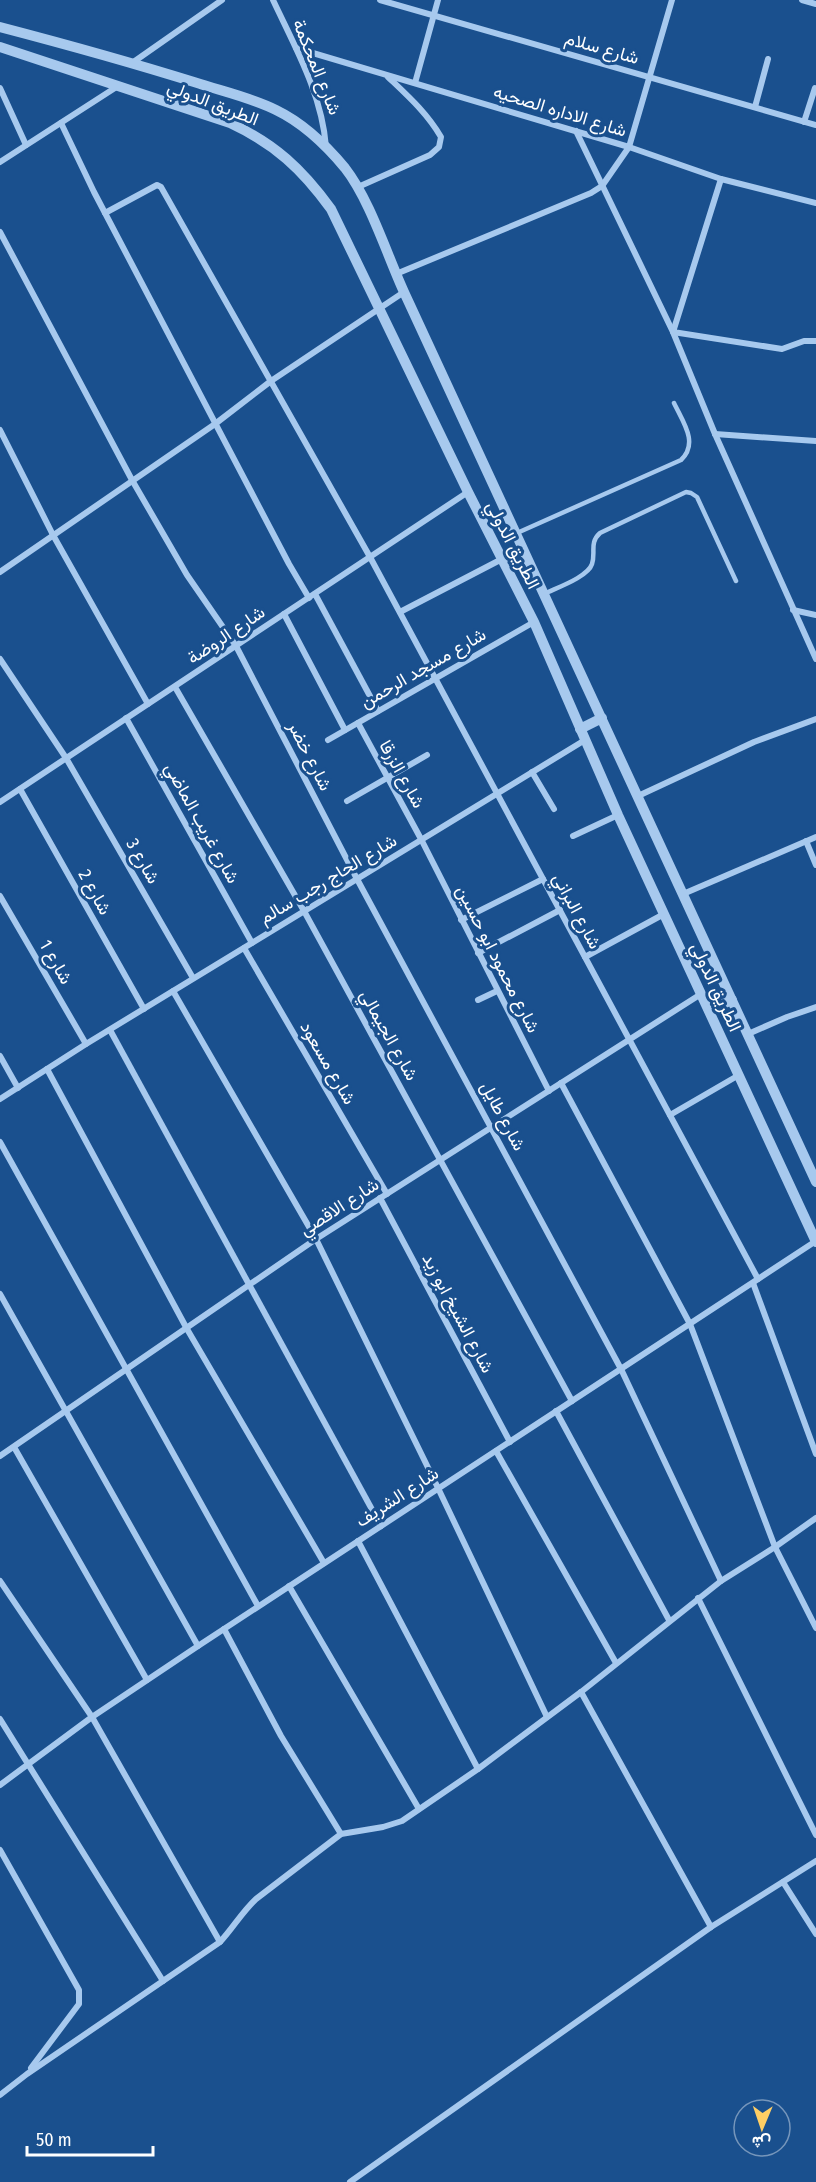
<svg xmlns="http://www.w3.org/2000/svg" width="816" height="2182" font-family="'Fira Sans Condensed',Vazirmatn,sans-serif">
  <style>
    .lines { fill: none; stroke-linecap: round; stroke-linejoin: round }
    .service { stroke: #a7c9ee; stroke-width: 4.5 }
    .minor { stroke: #a7c9ee; stroke-width: 6 }
    .tertiary { stroke: #a7c9ee; stroke-width: 10 }
    .labels { text-anchor: middle; stroke-width: 6; stroke-linejoin: round; paint-order: stroke }
    .street-label { font-size: 18px; fill: #fff; stroke: #1a508e }
  </style>
  <rect width="100%" height="100%" fill="#1a508e"/>
  <g class="lines">
    <!-- service -->
    <g class="service">
      <path d="M517,533L681,460C699,443 683,422 674,403"/>
      <path d="M544,594C556,588 588,577 592,564C596,552 589,543 600,533L686,492L691,493L697,497L736,581"/>
    </g>
    <!-- minor -->
    <g class="minor">
      <path d="M273,0C295,47 322,94 326,147"/>
      <polyline points="380,0 816,125"/>
      <polyline points="802,0 816,4"/>
      <polyline points="296,48 629,147 721,179 816,203"/>
      <polyline points="132,63 222,0"/>
      <polyline points="415,83 438,0"/>
      <polyline points="0,88 26,145"/>
      <polyline points="755,107 768,59"/>
      <polyline points="804,122 815,88"/>
      <polyline points="61,123 94,192 289,564 309,598"/>
      <polyline points="576,131 673,332 715,434 816,659"/>
      <polyline points="0,162 118,86"/>
      <polyline points="721,179 673,332 782,349 804,341 816,341"/>
      <path d="M358,187L430,155L439,147L441,137C427,113 408,96 388,77"/>
      <polyline points="105,213 157,185 161,187 370,557 758,1279"/>
      <polyline points="0,232 132,480 187,575 236,646 357,879 621,1369 721,1581"/>
      <polyline points="396,274 591,193 602,186 629,147 672,0"/>
      <polyline points="0,430 53,535 148,704"/>
      <polyline points="715,434 816,441"/>
      <polyline points="0,572 215,424 271,381 404,292"/>
      <polyline points="315,594 378,711"/>
      <polyline points="793,610 816,615"/>
      <polyline points="400,612 502,559"/>
      <polyline points="284,614 345,730"/>
      <polyline points="0,659 66,758 193,978"/>
      <polyline points="175,687 304,911 572,1401"/>
      <polyline points="126,718 252,943"/>
      <polyline points="358,723 421,839 549,1091"/>
      <polyline points="328,740 534,622"/>
      <polyline points="532,772 554,809"/>
      <polyline points="20,789 144,1009"/>
      <polyline points="638,796 754,742 816,719"/>
      <polyline points="347,801 427,755"/>
      <polyline points="0,802 468,492"/>
      <polyline points="573,836 618,815"/>
      <polyline points="806,841 816,865"/>
      <polyline points="683,894 816,837"/>
      <polyline points="0,896 86,1044"/>
      <polyline points="461,920 543,879"/>
      <polyline points="244,948 387,1194"/>
      <polyline points="478,953 560,910"/>
      <polyline points="585,957 664,914"/>
      <polyline points="173,991 316,1239 438,1488 547,1717"/>
      <polyline points="478,1000 497,991"/>
      <polyline points="110,1030 381,1526"/>
      <polyline points="748,1034 787,1017 816,1007"/>
      <polyline points="0,1056 18,1088"/>
      <polyline points="47,1069 187,1329 324,1563"/>
      <polyline points="561,1083 690,1324 775,1547 816,1628"/>
      <polyline points="0,1099 86,1044 585,740"/>
      <polyline points="670,1115 739,1075"/>
      <polyline points="0,1142 258,1606"/>
      <polyline points="380,1198 510,1442"/>
      <polyline points="753,1283 816,1454"/>
      <polyline points="0,1294 198,1646"/>
      <polyline points="556,1411 669,1620"/>
      <polyline points="14,1447 147,1680"/>
      <polyline points="496,1451 616,1663"/>
      <polyline points="0,1456 316,1239 701,994"/>
      <polyline points="358,1541 478,1769"/>
      <polyline points="0,1581 92,1717 220,1942"/>
      <polyline points="289,1586 419,1809"/>
      <polyline points="698,1598 816,1835"/>
      <polyline points="224,1629 281,1736 341,1834"/>
      <polyline points="581,1692 711,1927"/>
      <polyline points="0,1719 163,1981"/>
      <polyline points="0,1785 92,1717 198,1646 816,1241"/>
      <polyline points="0,1850 79,1990 79,2004 31,2068"/>
      <polyline points="783,1882 816,1934"/>
      <path d="M0,2095L27,2074L220,1942C233,1928 242,1912 256,1899L341,1834L383,1827L402,1821L478,1769L581,1692L721,1581L775,1547L816,1518"/>
      <polyline points="350,2182 711,1927 816,1861"/>
    </g>
    <!-- tertiary -->
    <g class="tertiary">
      <path d="M0,27C65,44 130,62 194,82C221,91 250,97 276,110C303,123 326,145 345,168C370,200 387,255 404,292L816,1182"/>
      <path d="M0,47L230,123C275,144 302,169 331,209L468,492L534,622L618,815L816,1242"/>
      <polyline points="580,729 602,718"/>
      <polyline points="709,1010 732,1000"/>
    </g>
  </g>
  <g class="labels">
    <!-- street labels -->
    <g class="street-label">
      <text transform="translate(602 48) rotate(16)" y="6">شارع سلام</text>
      <text transform="translate(317 67) rotate(68)" y="6">شارع المحكمة</text>
      <text transform="translate(213 103) rotate(21)" y="6">الطريق الدولي</text>
      <text transform="translate(560 111) rotate(17)" y="6">شارع الاداره الصحيه</text>
      <text transform="translate(513 545) rotate(63)" y="6">الطريق الدولي</text>
      <text transform="translate(226 635) rotate(-34)" y="6">شارع الروضة</text>
      <text transform="translate(423 668) rotate(-30)" y="6">شارع مسجد الرحمن</text>
      <text transform="translate(310 756) rotate(63)" y="6">شارع خضر</text>
      <text transform="translate(402 774) rotate(61)" y="6">شارع الزرقا</text>
      <text transform="translate(202 823) rotate(61)" y="6">شارع غريب الماضي</text>
      <text transform="translate(143 861) rotate(60)" y="6">شارع 3</text>
      <text transform="translate(328 879) rotate(-31)" y="6">شارع الحاج رجب سالم</text>
      <text transform="translate(95 892) rotate(61)" y="6">شارع 2</text>
      <text transform="translate(577 911) rotate(62)" y="6">شارع البراني</text>
      <text transform="translate(498 959) rotate(63)" y="6">شارع محمود ابو حسين</text>
      <text transform="translate(56 962) rotate(60)" y="6">شارع 1</text>
      <text transform="translate(716 987) rotate(65)" y="6">الطريق الدولي</text>
      <text transform="translate(389 1035) rotate(61)" y="6">شارع الجيمالي</text>
      <text transform="translate(328 1063) rotate(60)" y="6">شارع مسعود</text>
      <text transform="translate(503 1116) rotate(62)" y="6">شارع طايل</text>
      <text transform="translate(339 1207) rotate(-33)" y="6">شارع الاقصي</text>
      <text transform="translate(458 1313) rotate(62)" y="6">شارع الشيخ ابو زيد</text>
      <text transform="translate(397 1497) rotate(-33)" y="6">شارع الشريف</text>
    </g>
  </g>
  <!-- north arrow -->
  <g transform="translate(762 2128) rotate(182)"><circle r="28" fill="#1a508e" stroke="#7696bb" stroke-width="1.5"/>
  <path d="M0-4.5L10 22L0 15L-10 22Z" fill="#ffce64"/>
  <text y="-9" font-size="16" font-weight="bold" text-anchor="middle" fill="#ffffff">ش</text>
  </g>
  <!-- scale -->
  <path d="M27 2146v9h126v-9" fill="none" stroke="#ffffff" stroke-width="3"/>
  <text x="36" y="2146" font-size="18" fill="#ffffff" stroke="#1a508e" stroke-width="4.5" paint-order="stroke">50 m</text>
</svg>
